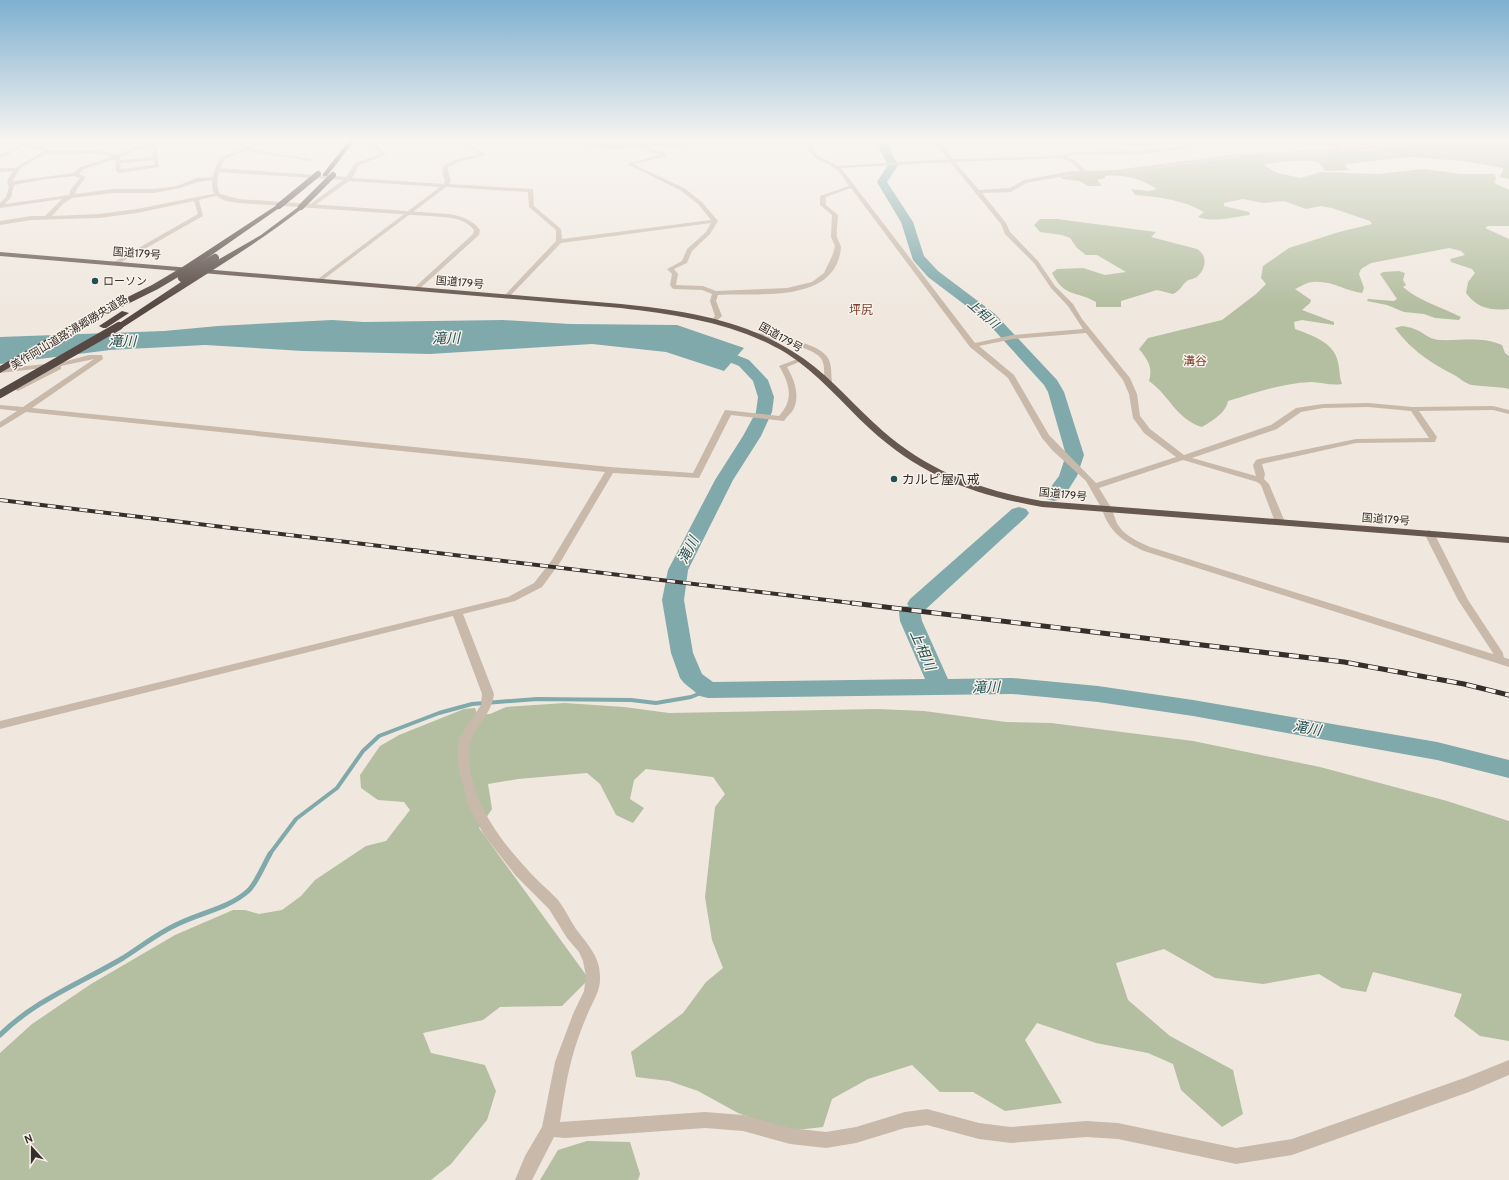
<svg xmlns="http://www.w3.org/2000/svg" width="1509" height="1180" font-family="Cabin,'Noto Sans JP',sans-serif">
  <style>
    .green { fill: #b4bea0 }
    .water { fill: #80a9ab }
    .lines { fill: none; stroke-linecap: round; stroke-linejoin: round }
    .stream-far1 { stroke: #80a9ab; stroke-width: 4 }
    .stream { stroke: #80a9ab; stroke-width: 5 }
    .river { fill: #80a9ab; fill-rule: evenodd }
    .minor { fill: #c8b9ab; fill-rule: evenodd }
    .tertiary { fill: #c8b9ab; fill-rule: evenodd }
    .trunk { fill: #66574f; fill-rule: evenodd }
    .motorway { fill: #564842; fill-rule: evenodd }
    .rail-far1-casing { stroke: #362e2a; stroke-width: 4 }
    .rail-casing { stroke: #362e2a; stroke-width: 5 }
    .rail-far1 { stroke: #f8f2eb; stroke-width: 2.5; stroke-dasharray: 8; stroke-linecap: butt }
    .rail { stroke: #f8f2eb; stroke-width: 3.5; stroke-dasharray: 10; stroke-linecap: butt }
    .motorway-bridge-far1 { stroke: #564842; stroke-width: 6 }
    .motorway-bridge { stroke: #564842; stroke-width: 8 }
    .poi-dot { fill: #235054; stroke: #f8f2eb; stroke-width: 1.5 }
    .labels { text-anchor: middle; stroke-width: 3; stroke-linejoin: round; paint-order: stroke }
    .far-street-label { font-size: 11px; fill: #362e2a; stroke: #f8f2eb }
    .far-poi-label { font-size: 11px; fill: #362e2a; stroke: #f8f2eb; text-anchor: start }
    .far-neighbourhood-label { font-size: 12px; fill: #7e3f2a; stroke: #f8f2eb }
    .far-water-label { font-size: 12px; font-style: italic; fill: #235054; stroke: #f8f2eb }
    .poi-label { font-size: 13px; fill: #362e2a; stroke: #f8f2eb; text-anchor: start }
    .water-label { font-size: 14px; font-style: italic; fill: #235054; stroke: #f8f2eb }
  </style>
  <rect width="100%" height="100%" fill="#f0e8df"/>
  <!-- green -->
  <g class="green">
    <path d="M576,140H630L647,143L649,140H703C684,148 663,146 643,146C632,147 622,150 612,149C599,149 588,145 576,140Z"/>
    <polygon points="1080,140 1159,140 1162,144 1142,146 1081,142"/>
    <path d="M1415,140H1509V179L1499,177L1503,171V168L1463,161L1411,157L1346,164L1345,166L1350,170L1325,171C1323,169 1321,165 1319,163C1313,158 1271,162 1264,165L1277,173L1301,178L1321,172L1377,174L1425,169L1461,174H1495L1496,179L1494,183L1509,190V226H1488L1485,228L1509,239V309C1491,311 1477,308 1466,293L1468,282L1475,273L1472,269L1451,262L1450,259L1465,255L1461,251L1449,248L1371,263L1361,269L1359,274L1364,288L1362,293C1346,291 1331,280 1313,282C1307,282 1300,287 1295,289L1311,300L1310,303L1302,310L1334,322V325L1302,320L1294,322L1295,329C1311,335 1334,342 1338,362C1340,370 1339,376 1342,384C1331,386 1321,382 1311,382C1282,383 1255,393 1228,401C1226,413 1212,421 1202,427C1177,420 1169,395 1149,381C1153,367 1148,360 1139,349L1148,338L1222,320L1256,294L1266,284L1261,278L1263,266L1289,248L1339,232L1372,224L1370,221L1332,208L1321,206L1306,209L1284,201L1263,203L1243,199L1224,203V206L1249,212L1250,215C1233,217 1214,223 1198,217L1204,212C1184,200 1159,197 1135,195L1131,189L1149,191L1157,189C1142,179 1124,174 1105,176V178L1097,180L1102,186H1088L1079,181L1063,179L1061,177L1080,174L1121,173L1245,156L1364,151L1409,145L1410,142Z"/>
    <path d="M1040,219H1057L1156,232L1151,237L1197,249C1207,255 1207,267 1198,276C1195,279 1190,279 1187,281C1181,286 1181,290 1173,294L1157,290L1121,301V307H1096V302C1075,290 1065,298 1052,273L1057,269L1083,268L1105,275L1126,272L1097,255H1086L1077,248L1070,238L1062,235L1040,232L1034,225Z"/>
    <path d="M1399,271L1405,273L1403,280L1406,285L1403,287C1419,301 1441,307 1461,317L1459,320L1435,318L1424,314L1404,312L1387,305L1367,301L1368,299L1394,301L1397,299L1380,274L1383,272Z"/>
    <path d="M1402,326C1406,327 1411,327 1414,329C1424,332 1427,339 1439,340C1461,341 1481,336 1502,345L1505,353L1509,356V389C1497,386 1484,387 1472,385C1466,384 1461,379 1456,376C1431,363 1412,351 1395,328Z"/>
    <polygon points="565,703 624,707 669,713 877,709 924,711 1006,722 1051,723 1193,741 1320,767 1447,801 1509,821 1509,1041 1480,1036 1454,1016 1462,994 1373,972 1366,992 1342,988 1319,974 1263,984 1215,978 1164,949 1116,963 1128,1000 1170,1036 1233,1070 1243,1114 1222,1127 1181,1090 1173,1064 1148,1053 1096,1043 1037,1023 1025,1040 1062,1103 1005,1111 973,1092 940,1092 912,1065 868,1079 832,1099 823,1127 787,1131 738,1113 698,1091 669,1081 636,1077 631,1052 683,1013 706,982 723,968 712,940 705,897 715,807 725,794 713,777 646,769 634,780 630,799 644,808 633,823 616,815 600,784 587,773 518,779 488,784 492,809 479,828 589,979 562,1006 500,1007 483,1020 423,1033 431,1053 485,1065 496,1091 487,1120 451,1164 431,1180 0,1180 0,1053 32,1024 91,984 175,935 233,910 245,910 259,914 282,910 301,896 315,880 366,846 386,841 410,810 404,802 378,800 361,788 360,775 380,746 399,735 464,709 475,708 477,714 490,714 506,707"/>
    <polygon points="587,1141 630,1142 640,1174 638,1180 540,1180 558,1150"/>
  </g>
  <!-- water -->
  <polygon class="water" points="332,320 364,322 503,320 570,324 677,325 744,348 724,371 666,352 592,344 430,354 303,351 205,345 110,350 0,364 0,337 164,331 218,326"/>
  <g class="lines">
    <!-- stream-far1 -->
    <polyline class="stream-far1" points="269,855 296,819 337,788 363,751 379,736 439,713 472,704 537,699 631,700 656,703 691,697 708,690"/>
    <!-- stream -->
    <path class="stream" d="M0,1035C35,1000 81,983 123,958C142,946 159,932 180,923C203,912 229,908 248,891C256,884 264,864 270,854"/>
    <!-- river -->
    <g class="river">
      <polygon points="875,140 885,140 898,165 887,182 913,222 924,256 938,271 995,314 1057,380 1064,392 1084,455 1077,476 1065,495 1061,499 1054,501 1047,499 1045,495 1059,476 1066,455 1048,392 1044,385 985,320 928,277 913,260 901,222 877,182 888,165"/>
      <polygon points="709,344 749,360 768,380 774,397 772,412 761,436 733,480 688,570 684,600 693,653 702,674 713,682 925,679 900,621 899,612 902,607 909,606 907,604 910,599 1012,509 1019,507 1026,509 1029,513 1026,517 926,609 920,610 922,621 948,679 1012,678 1098,686 1193,700 1437,742 1509,760 1509,778 1437,760 1193,716 1098,702 1012,694 708,698 700,696 684,683 680,678 671,653 662,600 668,570 715,480 743,436 756,412 758,397 753,381 739,366 704,352 701,349 704,346"/>
    </g>
    <!-- minor -->
    <g class="minor">
      <path d="M0,140C11,140 44,143 49,151H101L117,155L133,148L166,141L248,140L172,143L136,150L120,158V160L153,157V149L155,148L157,149L159,167L119,173L116,171L115,159L84,169L79,174L86,177L77,189L75,194L113,189H154L177,186L197,178L216,177L219,179L198,182L180,188L154,193H113L72,198L63,204L52,216L99,214L137,209L217,193L220,195L199,200L203,216L116,265L113,263L114,262L198,214L194,201L137,213L99,218L31,220L0,225V221L31,216H45L62,199L0,208V203L6,197L9,187L7,181L13,171L0,172V168H15L44,151L25,146L0,158V155L21,145ZM101,153L112,157L80,167L74,173L13,181L20,168L45,154ZM154,160V165L121,169L120,163ZM75,176L80,178L71,189L69,195L5,204L11,197L14,185L47,179Z"/>
      <path d="M368,140H373L386,155L359,165L352,178L444,184L445,181L442,171L444,165L455,160L480,154L458,140H464L486,155L459,162L448,167V171L451,181L449,184L533,189L534,206L561,229L562,239L711,220L698,204L680,190L627,164L660,155L621,140H629L667,154V156L633,164L684,188L702,202L718,221L710,234L692,251L687,263L674,269L678,274L676,285L703,286L716,291L787,288L812,282L824,273L833,254L835,246L831,237L832,215L820,205V196L849,186C845,181 842,174 837,170C825,159 808,162 807,140H811L812,146L816,154L837,166L948,159L933,140H938L953,159L1060,156L1073,152L1135,151L1180,147L1195,140H1200C1181,158 1101,154 1073,154L1066,157L1076,161L1086,171L1115,170L1239,154L1337,149L1323,140H1329L1344,149L1406,142L1408,144L1356,151L1239,156L1115,174L1071,175L1026,183L1011,192L982,193L1006,223L1010,232L1038,261L1055,286L1073,304L1082,319L1130,378L1137,394L1140,416L1150,429L1184,455L1271,425L1296,408L1323,404L1368,403L1413,407L1493,406L1509,410V414L1493,410L1419,411L1437,437L1435,442L1356,443L1262,464L1265,474L1264,479L1269,484L1285,522L1280,525L1275,522L1261,485L1257,482L1183,460L1099,488L1112,509L1107,512L1102,509L1086,481L1052,450L1042,438L1008,378L970,347L851,188L826,197V205L838,215C838,222 836,230 837,237C838,241 841,244 841,248C835,305 757,292 718,295L716,301L722,316L714,323L711,321L715,316L710,301L712,294L702,290L673,289L670,285L672,274L667,269L682,261L687,249L706,232L711,223L561,243L508,298H504V296L556,241V230L529,207L528,192L446,187L320,282L318,281V279L440,187L349,181L311,208L309,207V205L343,180L218,172L215,170L218,168L346,177L355,163L381,154ZM1061,158L1072,163L1080,171H1071L1024,180L1010,188L979,190L955,162ZM950,162L1001,224L1005,234L1034,263L1051,288L1068,306L1083,329L1013,335L975,343L841,168ZM1086,333L1123,380L1129,394L1133,418L1144,433L1176,457L1096,483L1049,435L1014,375L979,346L1013,339ZM1368,407L1411,411L1429,438L1356,439L1259,459L1256,460L1253,465L1256,476L1192,458L1277,429L1301,412L1323,408Z"/>
      <polygon points="247,149 311,159 313,160 311,161 245,151"/>
      <path d="M754,332C772,336 822,342 829,360C832,367 831,375 832,382L828,384L824,382C824,375 825,366 822,360C815,346 767,339 752,335L751,334Z"/>
      <path d="M89,355H102L103,359L32,408L610,467L693,473L725,410L779,416C794,400 790,384 779,366L800,358L804,360L787,367C794,379 800,395 794,408C792,413 787,416 784,421L731,415L699,478L613,473L561,561L542,587L515,601L463,614L494,694C491,719 469,728 469,754C469,797 498,838 526,868C536,880 548,889 558,900C565,909 570,920 576,929C587,944 600,956 600,976C601,990 593,1001 588,1013C581,1029 575,1046 571,1062C566,1081 563,1102 560,1122L705,1112L743,1115L790,1128L826,1132L856,1127L905,1112L927,1109L979,1123L1011,1127L1086,1121L1118,1123L1236,1148L1292,1139L1467,1077L1509,1060V1075L1469,1092L1292,1155L1236,1164L1118,1139L1086,1137L1011,1143L979,1139L927,1125L905,1128L856,1143L826,1148L790,1144L743,1131L705,1128L565,1138L554,1137L532,1180H515L525,1156L542,1127L555,1062L573,1014L584,991L586,976L583,961L579,952L567,938L549,909L516,876L484,835L469,807L459,771L457,754L459,738L481,705L482,694L453,616L0,729V721L508,597L534,583L552,560L605,472L26,412L0,428V422L17,411L0,409V405L23,407L94,359L61,366V369L18,391L14,389L15,387L52,367L0,373V369L63,362Z"/>
      <polygon points="1429,530 1434,533 1468,600 1503,653 1504,659 1503,661 1495,661 1493,653 1458,600 1424,533"/>
    </g>
    <!-- tertiary -->
    <g class="tertiary">
      <path d="M266,140H273L225,159C219,168 214,185 220,194L239,199L448,214C461,216 472,219 480,230L479,235L418,290H414V288L473,234L474,230C466,220 455,218 443,217L239,203C232,202 223,201 218,197C206,189 215,166 221,157Z"/>
      <path d="M1107,506C1114,508 1114,519 1118,525C1125,536 1139,542 1150,547L1509,659V667L1144,551C1123,541 1109,532 1102,509Z"/>
    </g>
    <!-- trunk -->
    <path class="trunk" d="M0,252L621,304C680,310 741,319 792,351C824,370 847,398 874,423C924,470 976,489 1042,501L1509,537V543L1042,507C974,495 921,476 869,428C842,403 818,373 786,353C736,323 678,315 621,308L0,256Z"/>
    <!-- motorway -->
    <g class="motorway">
      <polygon points="349,140 355,140 327,176 323,176 323,174"/>
      <polygon points="277,205 282,206 190,270 158,289 75,330 0,373 0,366 69,326 152,285 184,266"/>
      <path d="M301,205L304,207L303,208C246,252 183,288 122,328H119L115,326L190,276L261,235Z"/>
      <polygon points="122,311 129,313 106,328 103,328 99,326"/>
    </g>
    <!-- rail-far1 casing -->
    <g class="rail-far1-casing">
      <polyline id="rail-far1" points="0,500 860,604"/>
    </g>
    <!-- rail casing -->
    <g class="rail-casing">
      <polyline id="rail" points="852,603 1344,662 1464,684 1509,695"/>
    </g>
    <!-- rail-far1 -->
    <use href="#rail-far1" class="rail-far1"/>
    <!-- rail -->
    <use href="#rail" class="rail"/>
    <!-- motorway-bridge-far1 -->
    <g class="motorway-bridge-far1">
      <polyline points="279,206 318,174"/>
      <polyline points="301,207 333,175"/>
    </g>
    <!-- motorway-bridge -->
    <g class="motorway-bridge">
      <polyline points="182,278 215,258"/>
      <polyline points="0,394 119,326"/>
    </g>
  </g>
  <!-- sky -->
  <linearGradient id="sky" x2="0" y2="1"><stop stop-color="#7eb0d0"/><stop offset="0.46" stop-color="#f8f5f1"/><stop offset="1" stop-color="#f8f5f1" stop-opacity="0"/></linearGradient>
  <rect width="1509" height="306" fill="url(#sky)"/>
  <!-- markers -->
  <g class="poi-dot">
    <circle cx="95" cy="281" r="4"/>
    <circle cx="894" cy="479" r="4"/>
  </g>
  <g class="labels">
    <!-- far-street labels -->
    <g class="far-street-label">
      <text transform="translate(137 253) rotate(4)" y="4">国道179号</text>
      <text transform="translate(460 282) rotate(5)" y="4">国道179号</text>
      <text transform="translate(69 332) rotate(-31)" y="4">美作岡山道路;湯郷勝央道路</text>
      <text transform="translate(781 337) rotate(29)" y="4">国道179号</text>
      <text transform="translate(1063 494) rotate(6)" y="4">国道179号</text>
      <text transform="translate(1386 519) rotate(4)" y="4">国道179号</text>
    </g>
    <!-- far-poi labels -->
    <g class="far-poi-label">
      <text x="103" y="285">ローソン</text>
    </g>
    <!-- far-neighbourhood labels -->
    <g class="far-neighbourhood-label">
      <text x="861" y="314">坪尻</text>
      <text x="1195" y="365">溝谷</text>
    </g>
    <!-- far-water labels -->
    <g class="far-water-label">
      <text transform="translate(983 314) rotate(41)" y="4">上相川</text>
    </g>
    <!-- poi labels -->
    <g class="poi-label">
      <text x="902" y="484">カルビ屋八戒</text>
    </g>
    <!-- water labels -->
    <g class="water-label">
      <text transform="translate(446 338) rotate(-1)" y="5">滝川</text>
      <text transform="translate(122 341) rotate(1)" y="5">滝川</text>
      <text transform="translate(688 550) rotate(-63)" y="5">滝川</text>
      <text transform="translate(923 650) rotate(66)" y="5">上相川</text>
      <text transform="translate(986 687) rotate(-1)" y="5">滝川</text>
      <text transform="translate(1307 728) rotate(10)" y="5">滝川</text>
    </g>
  </g>
  <!-- north arrow -->
  <g transform="translate(32 1148) rotate(339)" stroke="#f8f2eb" stroke-width="3" paint-order="stroke">
  <path d="M0-3L7 15L0 10L-7 15Z" fill="#362e2a"/>
  <text y="-6" font-size="11" font-weight="bold" text-anchor="middle" fill="#362e2a">N</text>
  </g>
</svg>
